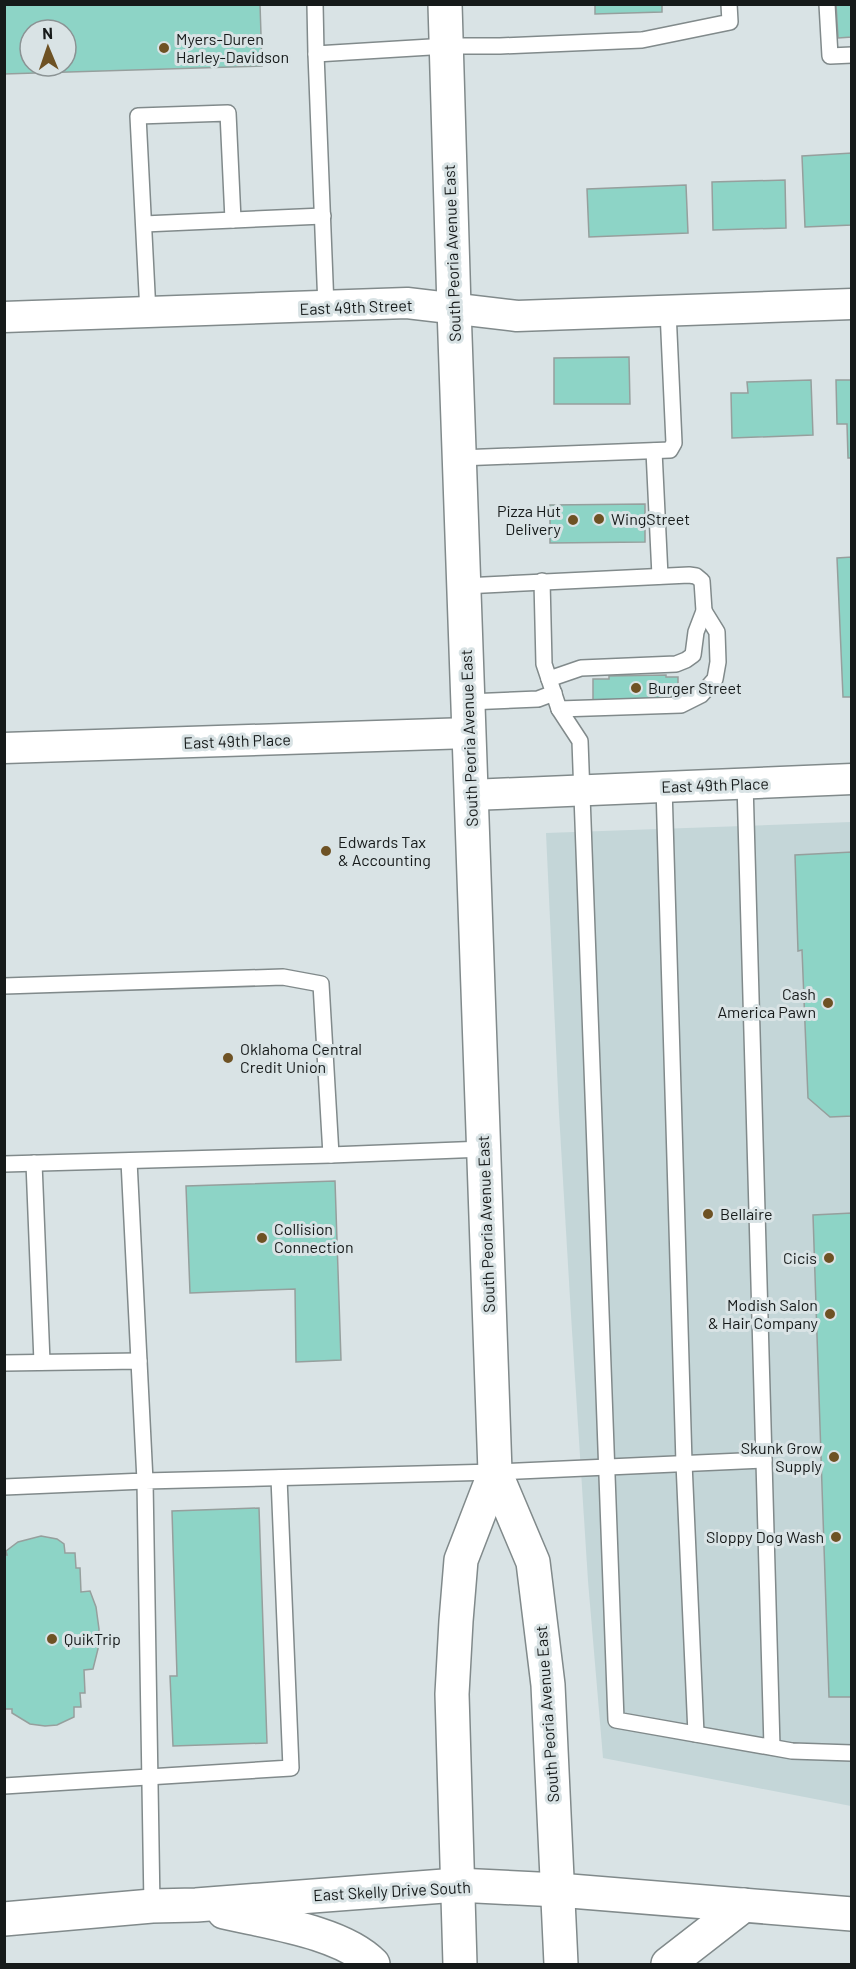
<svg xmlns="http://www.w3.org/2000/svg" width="856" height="1969" font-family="Barlow,sans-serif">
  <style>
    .built { fill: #c4d6d8 }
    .building { fill: #8dd4c6; stroke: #969f9d; stroke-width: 1.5; fill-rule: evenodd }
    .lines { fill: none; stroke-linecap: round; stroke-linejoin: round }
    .service-casing { stroke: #818a8b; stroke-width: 18 }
    .minor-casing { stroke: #818a8b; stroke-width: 33 }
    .secondary-casing { stroke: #818a8b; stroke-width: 36 }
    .service { stroke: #fff; stroke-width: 15 }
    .minor { stroke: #fff; stroke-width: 30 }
    .secondary { stroke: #fff; stroke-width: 33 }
    .poi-dot { fill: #6e5224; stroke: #d9e3e5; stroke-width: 2 }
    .labels { text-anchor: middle; stroke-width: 6; stroke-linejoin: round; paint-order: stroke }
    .poi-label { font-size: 16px; fill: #161a1a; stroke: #d9e3e5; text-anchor: start }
    .street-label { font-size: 16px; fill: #161a1a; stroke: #d9e3e5 }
  </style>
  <rect width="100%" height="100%" fill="#d9e3e5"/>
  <!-- built -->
  <polygon class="built" points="851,822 851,1806 603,1758 588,1581 571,1315 559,1113 546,833"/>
  <!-- building -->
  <g class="building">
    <path d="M4,4H260L262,66L4,74ZM30,30H66V66H30Z"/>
    <polygon points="595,4 662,4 662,12 595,14"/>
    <polygon points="836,4 852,4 852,37 838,38"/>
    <polygon points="852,153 852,225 805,227 802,156"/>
    <polygon points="785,180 786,228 713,230 712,182"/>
    <polygon points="686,185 688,233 589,237 587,189"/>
    <polygon points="629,357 630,404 554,404 554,358"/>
    <polygon points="811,380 813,435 732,438 731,393 748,393 747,382"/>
    <polygon points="836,380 852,380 852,458 848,458 847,424 837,424"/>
    <polygon points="645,504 645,542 550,543 550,505"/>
    <polygon points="852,557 852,697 843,697 837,558"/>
    <polygon points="666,675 666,677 678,677 678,697 666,697 666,701 611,703 611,700 593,700 593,679 609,679 609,676"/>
    <polygon points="852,852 852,1116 830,1117 808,1098 802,950 798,951 795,855"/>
    <polygon points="335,1181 341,1360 296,1362 295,1289 190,1293 186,1186"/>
    <polygon points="852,1213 852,1697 829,1697 813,1215"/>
    <polygon points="259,1508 267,1743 173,1746 170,1676 177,1676 172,1511"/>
    <polygon points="41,1536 57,1539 64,1544 65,1553 75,1553 76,1568 80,1568 81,1592 90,1591 96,1607 99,1629 98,1649 93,1669 84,1670 85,1693 80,1693 81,1707 74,1707 74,1717 57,1725 45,1726 30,1724 12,1713 12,1709 4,1709 4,1555 7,1555 6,1551 18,1542"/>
  </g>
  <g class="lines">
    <!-- service casing -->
    <g class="service-casing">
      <g id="service">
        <polyline points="315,4 316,54 447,46 500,46 642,40 730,22 729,4"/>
        <polyline points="827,4 830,56 852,55"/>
        <polyline points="316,54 326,307"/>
        <polyline points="144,224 323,216"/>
        <polyline points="148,313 138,116 228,113 233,220"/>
        <polyline points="654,451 660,576"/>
        <polyline points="459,458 670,450 674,443 668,311"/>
        <polyline points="542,581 544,664 559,709 580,741 616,1720 792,1751 852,1753"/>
        <polyline points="464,586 689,575 696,576 702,581 704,611 696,632 693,655 686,660 676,664 581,668 549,679"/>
        <polyline points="468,702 538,699 554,693"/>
        <polyline points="559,709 681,705 701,695 715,679 718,662 717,632 704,611"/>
        <polyline points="745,783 772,1747"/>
        <polyline points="664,787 684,1463 696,1734"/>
        <polyline points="4,986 283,977 321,984 331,1155 484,1149"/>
        <polyline points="129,1161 139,1361"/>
        <polyline points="34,1163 42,1362"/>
        <polyline points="4,1164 331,1155"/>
        <polyline points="4,1363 139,1361 145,1481 4,1487"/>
        <polyline points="4,1786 291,1768 279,1478"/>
        <polyline points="152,1906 145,1481 495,1472 764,1460"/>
      </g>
    </g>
    <!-- minor casing -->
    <g class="minor-casing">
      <g id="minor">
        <polyline points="4,317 407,303 517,316 852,304"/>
        <polyline points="4,748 469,733"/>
        <polyline points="471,795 852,779"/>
      </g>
    </g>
    <!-- secondary casing -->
    <g class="secondary-casing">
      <g id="secondary">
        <polyline points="445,4 454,308 495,1472 533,1562 548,1685 561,1964"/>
        <path d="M224,1912C267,1922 342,1932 373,1964"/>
        <polyline points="4,1919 152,1906 196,1905 457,1885 558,1890 852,1914"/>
        <polyline points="460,1964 452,1694 456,1621 461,1560 495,1472"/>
        <polyline points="668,1964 744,1905"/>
      </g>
    </g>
    <!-- service -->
    <use href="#service" class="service"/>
    <!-- minor -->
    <use href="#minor" class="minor"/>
    <!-- secondary -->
    <use href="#secondary" class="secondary"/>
  </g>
  <!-- markers -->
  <g class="poi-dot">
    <circle cx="164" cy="48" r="6"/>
    <circle cx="599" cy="519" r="6"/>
    <circle cx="573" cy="520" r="6"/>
    <circle cx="636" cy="688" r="6"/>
    <circle cx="326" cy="851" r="6"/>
    <circle cx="828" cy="1003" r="6"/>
    <circle cx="228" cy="1058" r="6"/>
    <circle cx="708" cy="1214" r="6"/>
    <circle cx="262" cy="1238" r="6"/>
    <circle cx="829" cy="1258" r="6"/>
    <circle cx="830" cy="1314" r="6"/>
    <circle cx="834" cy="1457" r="6"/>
    <circle cx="836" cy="1537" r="6"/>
    <circle cx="52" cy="1639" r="6"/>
  </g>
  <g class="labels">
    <!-- poi labels -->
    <g class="poi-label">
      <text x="176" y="45">Myers-Duren<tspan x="176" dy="18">Harley-Davidson</tspan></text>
      <text x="561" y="517" text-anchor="end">Pizza Hut<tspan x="561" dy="18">Delivery</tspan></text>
      <text x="611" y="525">WingStreet</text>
      <text x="648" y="694">Burger Street</text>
      <text x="338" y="848">Edwards Tax<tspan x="338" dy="18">&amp; Accounting</tspan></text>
      <text x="816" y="1000" text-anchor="end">Cash<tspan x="816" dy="18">America Pawn</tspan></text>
      <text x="240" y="1055">Oklahoma Central<tspan x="240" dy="18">Credit Union</tspan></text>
      <text x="720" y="1220">Bellaire</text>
      <text x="274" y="1235">Collision<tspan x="274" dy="18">Connection</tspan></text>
      <text x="817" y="1264" text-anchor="end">Cicis</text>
      <text x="818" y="1311" text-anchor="end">Modish Salon<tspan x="818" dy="18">&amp; Hair Company</tspan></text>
      <text x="822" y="1454" text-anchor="end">Skunk Grow<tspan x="822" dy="18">Supply</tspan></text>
      <text x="824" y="1543" text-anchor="end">Sloppy Dog Wash</text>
      <text x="64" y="1645">QuikTrip</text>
    </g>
    <!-- street labels -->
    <g class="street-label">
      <text transform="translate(452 253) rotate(-92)" y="6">South Peoria Avenue East</text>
      <text transform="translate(356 307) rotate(-2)" y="6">East 49th Street</text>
      <text transform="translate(469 738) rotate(-92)" y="6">South Peoria Avenue East</text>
      <text transform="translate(237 741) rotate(-2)" y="6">East 49th Place</text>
      <text transform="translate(715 785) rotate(-2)" y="6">East 49th Place</text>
      <text transform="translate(486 1224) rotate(-92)" y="6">South Peoria Avenue East</text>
      <text transform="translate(547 1714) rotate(-94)" y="6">South Peoria Avenue East</text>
      <text transform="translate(392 1891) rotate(-3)" y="6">East Skelly Drive South</text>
    </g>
  </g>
  <!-- border -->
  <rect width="856" height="1969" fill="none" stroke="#161a1a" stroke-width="12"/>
  <!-- north arrow -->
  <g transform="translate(48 48) rotate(358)"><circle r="28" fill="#d9e3e5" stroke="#8b9394" stroke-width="1.5"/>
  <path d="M0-4.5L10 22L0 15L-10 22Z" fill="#6e5224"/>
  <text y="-9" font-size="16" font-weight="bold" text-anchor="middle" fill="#161a1a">N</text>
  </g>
</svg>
